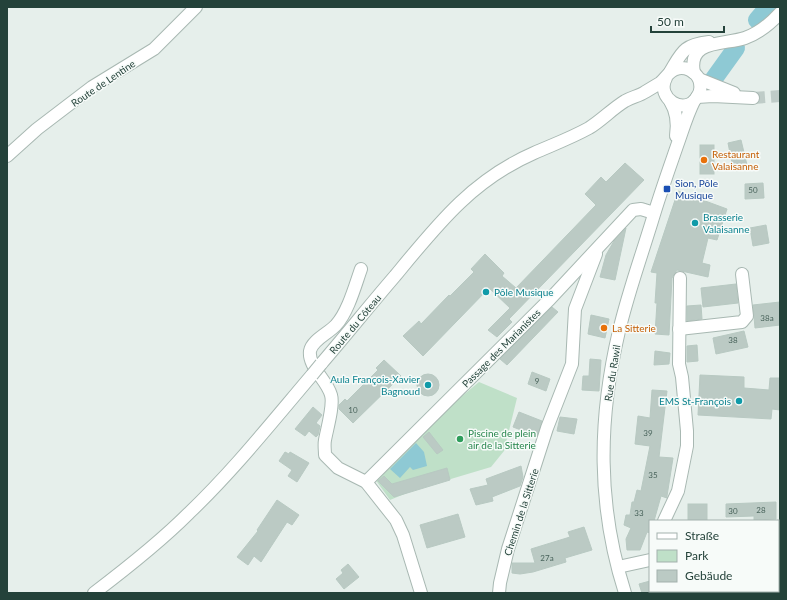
<svg xmlns="http://www.w3.org/2000/svg" width="787" height="600" font-family="Lato,sans-serif">
  <style>
    .green { fill: #bfe0c8 }
    .water { fill: #8ec9d4 }
    .lines { fill: none; stroke-linecap: round; stroke-linejoin: round }
    .river { stroke: #8ec9d4; stroke-width: 18 }
    .building { fill: #bbcac4; stroke: #b8c9c2 }
    .minor-tunnel { stroke: #bfccc8; stroke-width: 12; stroke-dasharray: 12 6; stroke-linecap: butt }
    .minor-casing { stroke: #a8b8b2; stroke-width: 14 }
    .minor { stroke: #fff; stroke-width: 12 }
    .minor-bridge-casing { stroke: #a8b8b2; stroke-width: 14; stroke-linecap: butt }
    .minor-bridge { stroke: #fff; stroke-width: 12 }
    .food-dot { fill: #e8710a; stroke: #f7fbf9; stroke-width: 1.5 }
    .transit-dot { fill: #1a4fb4; stroke: #f7fbf9; stroke-width: 1.5 }
    .culture-dot { fill: #0f9aa8; stroke: #f7fbf9; stroke-width: 1.5 }
    .leisure-dot { fill: #2e9e5b; stroke: #f7fbf9; stroke-width: 1.5 }
    .labels { text-anchor: middle; stroke-width: 3; stroke-linejoin: round; paint-order: stroke }
    .number-label { font-size: 8px; fill: #4a645c }
    .street-label { font-size: 10px; fill: #24423a; stroke: #f7fbf9 }
    .food-label { font-size: 10px; fill: #c56008; stroke: #f7fbf9; text-anchor: start }
    .transit-label { font-size: 10px; fill: #164399; stroke: #f7fbf9; text-anchor: start }
    .culture-label { font-size: 10px; fill: #0d838f; stroke: #f7fbf9; text-anchor: start }
    .leisure-label { font-size: 10px; fill: #27864d; stroke: #f7fbf9; text-anchor: start }
  </style>
  <rect width="100%" height="100%" fill="#e6efeb"/>
  <!-- green -->
  <polygon class="green" points="479,382 517,398 504,451 491,467 414,490 390,500 375,479 425,427"/>
  <!-- water -->
  <polygon class="water" points="416,443 424,452 427,466 413,470 410,467 400,478 390,469"/>
  <g class="lines">
    <!-- river -->
    <g class="river">
      <polyline points="757,20 768,7"/>
      <polyline points="713,80 736,48"/>
    </g>
  </g>
  <!-- building -->
  <g class="building">
    <polygon points="741,140 747,165 733,168 728,143"/>
    <rect x="700" y="145" width="14" height="29"/>
    <polygon points="625,163 644,180 509,319 512,322 497,337 488,330 510,308 489,288 423,356 403,336 419,321 421,324 449,295 450,296 474,272 471,269 485,254 504,273 502,276 516,288 596,205 585,194 601,177 606,182"/>
    <polygon points="763,183 764,198 745,199 745,184"/>
    <polygon points="678,191 727,209 717,240 708,238 702,263 710,265 708,277 677,270 672,278 669,335 655,334 657,303 655,303 657,273 651,272"/>
    <polygon points="766,225 769,243 753,246 750,228"/>
    <polygon points="626,228 615,280 600,277 606,255 614,241"/>
    <polygon points="736,284 738,303 703,307 701,288"/>
    <polygon points="780,302 780,325 755,328 753,305"/>
    <polygon points="701,305 702,319 687,321 687,306"/>
    <polygon points="552,307 558,312 507,365 500,359"/>
    <polygon points="591,315 609,319 605,338 588,334"/>
    <polygon points="744,331 748,347 716,354 713,338"/>
    <polygon points="697,345 698,361 687,362 687,346"/>
    <polygon points="655,351 670,353 669,364 654,365"/>
    <polygon points="590,359 601,360 599,391 582,390 583,376 589,376"/>
    <polygon points="384,360 401,376 353,423 339,409 339,405 345,399 347,401 378,370 376,368"/>
    <polygon points="532,372 550,379 546,391 528,384"/>
    <circle cx="428" cy="385" r="11"/>
    <polygon points="700,375 744,377 744,388 769,390 770,378 780,378 780,410 772,409 771,419 698,415"/>
    <polygon points="652,390 667,391 659,457 673,458 667,496 667,498 661,496 654,521 650,521 650,533 647,532 640,550 627,550 626,539 631,528 624,525 626,515 630,515 632,502 634,502 637,490 641,491 650,446 635,444 638,416 650,418"/>
    <polygon points="313,407 322,415 316,423 320,426 318,435 316,437 309,431 305,436 295,429"/>
    <polygon points="519,412 542,421 537,436 513,427"/>
    <polygon points="560,417 577,419 574,434 557,431"/>
    <polygon points="429,432 443,450 437,454 423,437"/>
    <polygon points="285,452 289,454 290,452 309,463 297,482 288,476 292,470 279,461"/>
    <polygon points="521,466 523,477 520,486 492,497 493,501 476,505 470,489 488,485 486,479"/>
    <polygon points="447,468 450,480 394,497 378,481 384,476 392,484"/>
    <polygon points="277,500 299,515 292,525 287,522 261,562 254,556 248,565 237,557 258,531 257,530"/>
    <polygon points="776,502 776,519 754,520 754,516 726,517 726,504"/>
    <rect x="688" y="504" width="19" height="17"/>
    <polygon points="458,514 465,537 427,548 420,525"/>
    <polygon points="584,527 592,550 565,558 566,562 533,572 520,574 512,573 512,563 535,563 531,549 570,537 568,532"/>
    <polygon points="348,564 359,577 344,589 336,579 343,573 341,570"/>
    <polygon points="650,581 650,593 642,593 639,584"/>
  </g>
  <g class="lines">
    <!-- minor-tunnel -->
    <polyline class="minor-tunnel" points="753,98 780,96"/>
    <!-- minor casing -->
    <g class="minor-casing">
      <g id="minor">
        <path d="M670,72C682,52 683,45 709,42"/>
        <path d="M694,73C687,39 724,45 745,38C759,33 770,24 780,13"/>
        <polyline points="699,79 734,93"/>
        <polyline points="697,97 713,96 753,98"/>
        <path d="M670,101C677,112 678,123 676,136"/>
        <polyline points="7,156 37,129 92,87 154,49 196,7"/>
        <path d="M361,269C355,286 348,312 336,325C329,333 312,340 310,351C308,367 327,380 331,395C334,405 327,429 325,440C324,445 325,450 325,455L338,468L366,482L396,520L403,535L421,593"/>
        <polyline points="679,329 742,322 747,316 742,274"/>
        <path d="M321,364C346,335 370,305 395,276C437,225 472,180 534,153C552,145 571,138 589,128C602,120 612,109 625,101C632,97 639,96 645,92C650,89 655,86 660,83C666,78 669,71 676,69C685,66 695,71 699,79C701,85 701,92 697,97C685,117 655,98 666,78"/>
        <polyline points="366,482 550,299 633,210 641,209 654,213"/>
        <polyline points="664,521 678,491 687,446 687,431 682,377 679,364 680,278"/>
        <polyline points="778,543 780,543"/>
        <polyline points="618,567 650,560"/>
        <polyline points="668,591 668,593"/>
        <path d="M94,593C127,568 160,542 189,513C234,470 272,422 312,375"/>
        <polyline points="499,593 500,583 508,549 547,428 572,364 575,309 596,254"/>
        <path d="M625,593C597,505 598,420 619,331C628,293 641,257 652,221C660,194 669,169 678,143C683,129 687,115 694,101"/>
      </g>
    </g>
    <!-- minor -->
    <use href="#minor" class="minor"/>
    <!-- minor-bridge casing -->
    <g class="minor-bridge-casing">
      <polyline id="minor-bridge" points="312,375 321,364"/>
    </g>
    <!-- minor-bridge -->
    <use href="#minor-bridge" class="minor-bridge"/>
  </g>
  <!-- markers -->
  <g class="food-dot">
    <circle cx="704" cy="160" r="4"/>
    <circle cx="604" cy="328" r="4"/>
  </g>
  <rect class="transit-dot" x="663" y="185" width="8" height="8" rx="2"/>
  <g class="culture-dot">
    <circle cx="695" cy="223" r="4"/>
    <circle cx="486" cy="292" r="4"/>
    <circle cx="428" cy="385" r="4"/>
    <circle cx="739" cy="401" r="4"/>
  </g>
  <circle class="leisure-dot" cx="460" cy="439" r="4"/>
  <g class="labels">
    <!-- number labels -->
    <g class="number-label">
      <text x="753" y="193">50</text>
      <text x="767" y="321">38a</text>
      <text x="733" y="343">38</text>
      <text x="537" y="384">9</text>
      <text x="353" y="413">10</text>
      <text x="648" y="436">39</text>
      <text x="653" y="478">35</text>
      <text x="761" y="513">28</text>
      <text x="733" y="514">30</text>
      <text x="639" y="516">33</text>
      <text x="547" y="561">27a</text>
    </g>
    <!-- street labels -->
    <g class="street-label">
      <text transform="translate(103 83) rotate(-34)" y="4">Route de Lentine</text>
      <text transform="translate(355 324) rotate(-50)" y="4">Route du Côteau</text>
      <text transform="translate(501 348) rotate(-45)" y="4">Passage des Marianistes</text>
      <text transform="translate(612 373) rotate(-81)" y="4">Rue du Rawil</text>
      <text transform="translate(521 512) rotate(-72)" y="4">Chemin de la Sitterie</text>
    </g>
    <!-- food labels -->
    <g class="food-label">
      <text x="712" y="158">Restaurant<tspan x="712" dy="12">Valaisanne</tspan></text>
      <text x="612" y="332">La Sitterie</text>
    </g>
    <!-- transit labels -->
    <g class="transit-label">
      <text x="675" y="187">Sion, Pôle<tspan x="675" dy="12">Musique</tspan></text>
    </g>
    <!-- culture labels -->
    <g class="culture-label">
      <text x="703" y="221">Brasserie<tspan x="703" dy="12">Valaisanne</tspan></text>
      <text x="494" y="296">Pôle Musique</text>
      <text x="420" y="383" text-anchor="end">Aula François-Xavier<tspan x="420" dy="12">Bagnoud</tspan></text>
      <text x="731" y="405" text-anchor="end">EMS St-François</text>
    </g>
    <!-- leisure labels -->
    <g class="leisure-label">
      <text x="468" y="437">Piscine de plein<tspan x="468" dy="12">air de la Sitterie</tspan></text>
    </g>
  </g>
  <!-- border -->
  <rect width="787" height="600" fill="none" stroke="#24423a" stroke-width="16"/>
  <!-- legend -->
  <rect x="649" y="520" width="130" height="72" fill="#f7fbf9" stroke="#a3b1ad"/>
  <rect x="657" y="533" width="20" height="6" fill="#ffffff" stroke="#a3b1ad"/>
  <text x="685" y="540" font-size="12" fill="#24423a">Straße</text>
  <rect x="657" y="550" width="20" height="12" fill="#bfe0c8" stroke="#a3b1ad"/>
  <text x="685" y="560" font-size="12" fill="#24423a">Park</text>
  <rect x="657" y="570" width="20" height="12" fill="#bbcac4" stroke="#a3b1ad"/>
  <text x="685" y="580" font-size="12" fill="#24423a">Gebäude</text>
  <!-- scale -->
  <path d="M651 26v6h73v-6" fill="none" stroke="#24423a" stroke-width="2"/>
  <text x="657" y="26" font-size="12" fill="#24423a" stroke="#f7fbf9" stroke-width="3" paint-order="stroke">50 m</text>
</svg>
